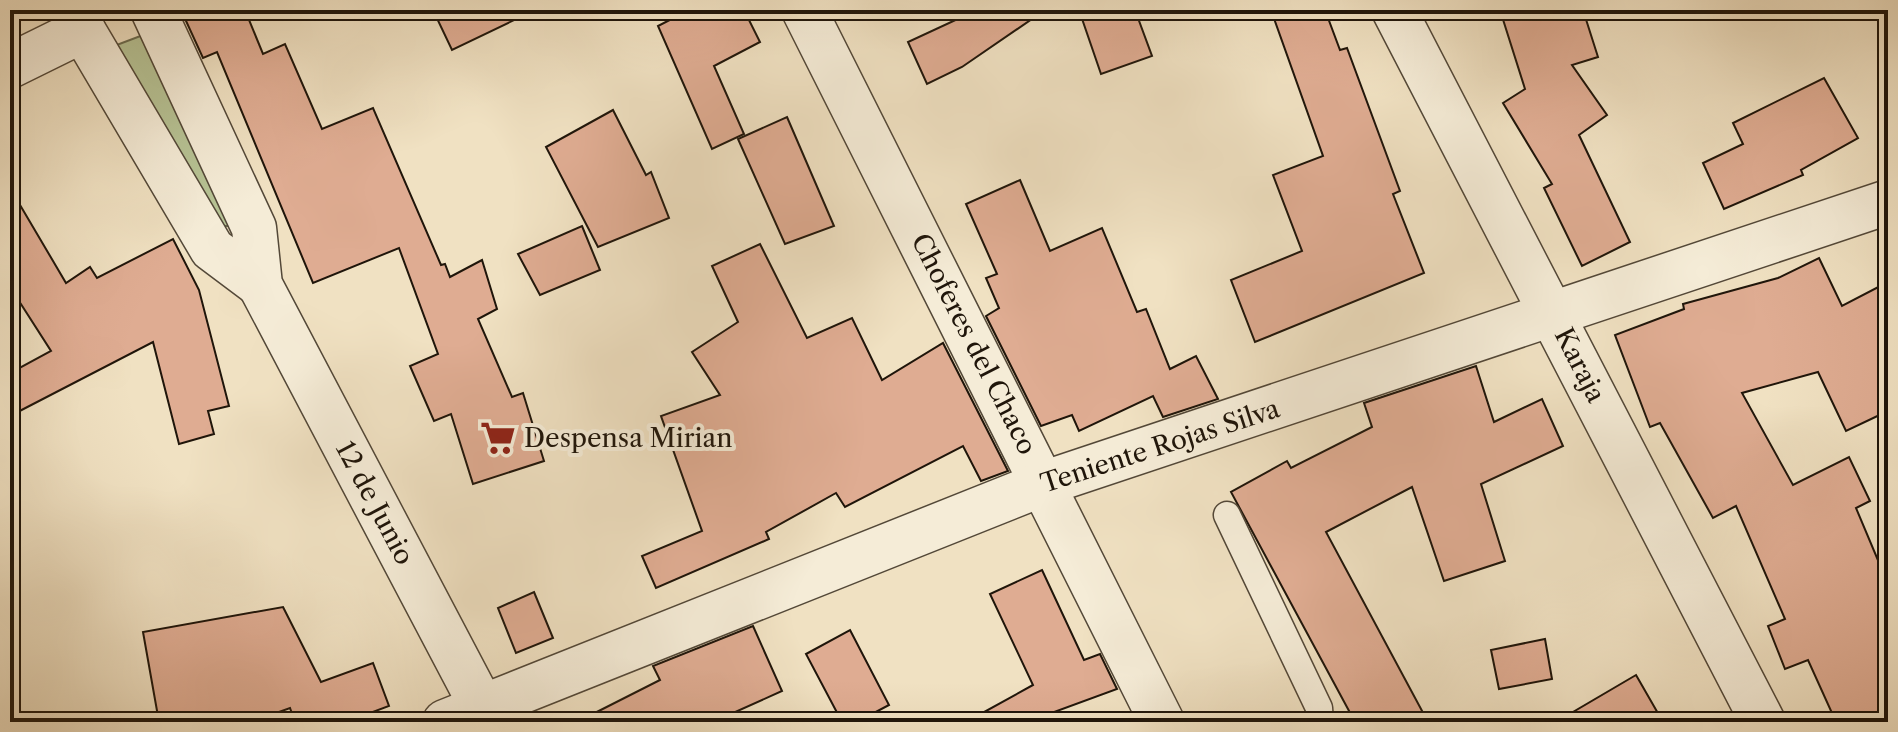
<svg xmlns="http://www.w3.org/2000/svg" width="1898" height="732" font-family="'Libre Caslon Text',serif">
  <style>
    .green { fill: #b7c395; stroke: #6b6c50; stroke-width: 2 }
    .building { fill: #dfac92; stroke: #1f150a; stroke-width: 2 }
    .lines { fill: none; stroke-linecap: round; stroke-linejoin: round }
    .service-casing { stroke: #534838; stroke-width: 29 }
    .minor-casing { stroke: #534838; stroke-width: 47 }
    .service { stroke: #f5ecd7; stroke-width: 26 }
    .minor { stroke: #f5ecd7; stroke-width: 44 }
    .labels { text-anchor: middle; stroke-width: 8; stroke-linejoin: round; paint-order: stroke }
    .street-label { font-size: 26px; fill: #1f150a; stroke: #f5ecd7 }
    .poi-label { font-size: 26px; fill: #1f150a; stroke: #f5ecd7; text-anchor: start }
  </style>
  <rect width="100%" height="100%" fill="#f0e1c2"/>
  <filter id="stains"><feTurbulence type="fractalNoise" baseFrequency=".0025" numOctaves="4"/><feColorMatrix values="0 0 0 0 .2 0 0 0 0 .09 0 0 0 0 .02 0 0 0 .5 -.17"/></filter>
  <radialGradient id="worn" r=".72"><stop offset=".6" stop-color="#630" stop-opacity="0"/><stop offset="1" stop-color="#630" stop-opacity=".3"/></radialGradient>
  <!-- green -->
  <polygon class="green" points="143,35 232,226 224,226 113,54 114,46"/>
  <!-- building -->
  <g class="building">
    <polygon points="181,10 245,10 263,54 285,44 322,129 373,108 441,265 445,264 450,277 482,260 497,309 478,319 512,397 523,393 544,461 473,484 451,414 434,421 410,366 438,354 399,248 313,283 217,52 203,58"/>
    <polygon points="433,10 535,10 452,50"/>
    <polygon points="689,10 744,10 760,42 714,66 744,134 712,149 658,26"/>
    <polygon points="977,10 1045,10 962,67 927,84 908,42"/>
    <polygon points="1079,10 1135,10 1152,56 1101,74"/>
    <polygon points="1271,10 1325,10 1340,50 1347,48 1400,191 1393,194 1424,273 1255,342 1231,280 1302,251 1273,175 1323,156"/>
    <polygon points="1500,10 1583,10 1598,57 1572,65 1607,115 1579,135 1630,242 1582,266 1544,188 1552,184 1503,103 1525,89"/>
    <polygon points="1824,78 1858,138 1801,170 1803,175 1724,209 1703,163 1743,144 1733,123"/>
    <polygon points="613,110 646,175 651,172 669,218 598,247 546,147"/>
    <polygon points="787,117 834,226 785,244 738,139"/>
    <polygon points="1020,180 1050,251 1102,228 1137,312 1146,309 1170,369 1196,356 1218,399 1163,417 1153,396 1079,431 1072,415 1041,426 986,316 999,308 986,278 997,274 966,204"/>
    <polygon points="10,188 66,283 90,267 97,278 173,239 199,290 229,406 208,411 214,434 179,444 153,342 10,416 10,373 51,351 10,287"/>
    <polygon points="582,226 600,270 540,295 518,254"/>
    <polygon points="760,244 807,338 852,318 882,380 943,343 1008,471 981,481 963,446 845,507 836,493 766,532 769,539 656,588 642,556 702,531 661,416 720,395 692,352 738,322 712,266"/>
    <polygon points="1819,258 1842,306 1888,282 1888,411 1846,431 1818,372 1742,393 1793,485 1849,457 1870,501 1856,508 1888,584 1888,716 1874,722 1836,722 1808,660 1785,669 1768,626 1785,619 1736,506 1713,518 1660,423 1650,427 1615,335 1684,309 1683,304 1778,278"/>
    <polygon points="1476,366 1494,422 1542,399 1563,446 1481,484 1505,561 1444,581 1412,487 1326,532 1428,722 1355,722 1231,492 1287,461 1291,468 1372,427 1364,403"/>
    <polygon points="1042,570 1084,660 1100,654 1117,689 1027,722 966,722 1033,685 990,594"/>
    <polygon points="534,592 553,638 516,653 498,608"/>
    <polygon points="283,607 321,682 373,663 389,706 346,722 295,722 290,708 251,722 159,722 143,632"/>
    <polygon points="753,626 782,691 713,722 577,722 660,680 653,666"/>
    <polygon points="850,630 889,705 857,722 842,722 806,654"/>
    <polygon points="1545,639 1552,679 1499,689 1491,650"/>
    <polygon points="1636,675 1663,722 1556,722"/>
  </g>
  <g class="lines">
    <!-- service casing -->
    <g class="service-casing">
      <polyline id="service" points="1227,515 1319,708 1320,722"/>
    </g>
    <!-- minor casing -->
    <g class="minor-casing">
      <g id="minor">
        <polyline points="71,10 212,249 260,285"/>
        <polyline points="153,10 254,228 260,285 490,722"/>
        <polyline points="804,10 1162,722"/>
        <polyline points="1394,10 1763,722"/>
        <polyline points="10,66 83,30"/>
        <polyline points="445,722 1045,483 1888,202"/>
      </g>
    </g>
    <!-- service -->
    <use href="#service" class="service"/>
    <!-- minor -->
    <use href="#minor" class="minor"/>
  </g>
  <!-- icons -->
  <defs>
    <g id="supermarket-bare" transform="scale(2.76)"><path d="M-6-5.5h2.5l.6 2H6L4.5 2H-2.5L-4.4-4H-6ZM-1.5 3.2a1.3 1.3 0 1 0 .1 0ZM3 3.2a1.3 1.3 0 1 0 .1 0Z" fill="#8f2418" stroke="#f5ecd7" stroke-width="2.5" paint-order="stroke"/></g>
  </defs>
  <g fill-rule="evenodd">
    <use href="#supermarket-bare" x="498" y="438"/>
  </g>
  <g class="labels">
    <!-- street labels -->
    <g class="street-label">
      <text transform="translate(974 344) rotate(63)" y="9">Choferes del Chaco</text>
      <text transform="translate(1580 365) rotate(63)" y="9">Karaja</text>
      <text transform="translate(1160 446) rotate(-18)" y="9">Teniente Rojas Silva</text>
      <text transform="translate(375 503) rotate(62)" y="9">12 de Junio</text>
    </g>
    <!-- poi labels -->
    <g class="poi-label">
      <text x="524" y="447">Despensa Mirian</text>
    </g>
  </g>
  <!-- margin -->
  <rect width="1898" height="732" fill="none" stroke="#f0e1c2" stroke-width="40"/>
  <rect x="12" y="12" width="1874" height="708" fill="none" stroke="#1f150a" stroke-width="4"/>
  <rect x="20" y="20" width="1858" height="692" fill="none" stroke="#1f150a" stroke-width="2"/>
  <rect width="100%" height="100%" filter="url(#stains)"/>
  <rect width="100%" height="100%" fill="url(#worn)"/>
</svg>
